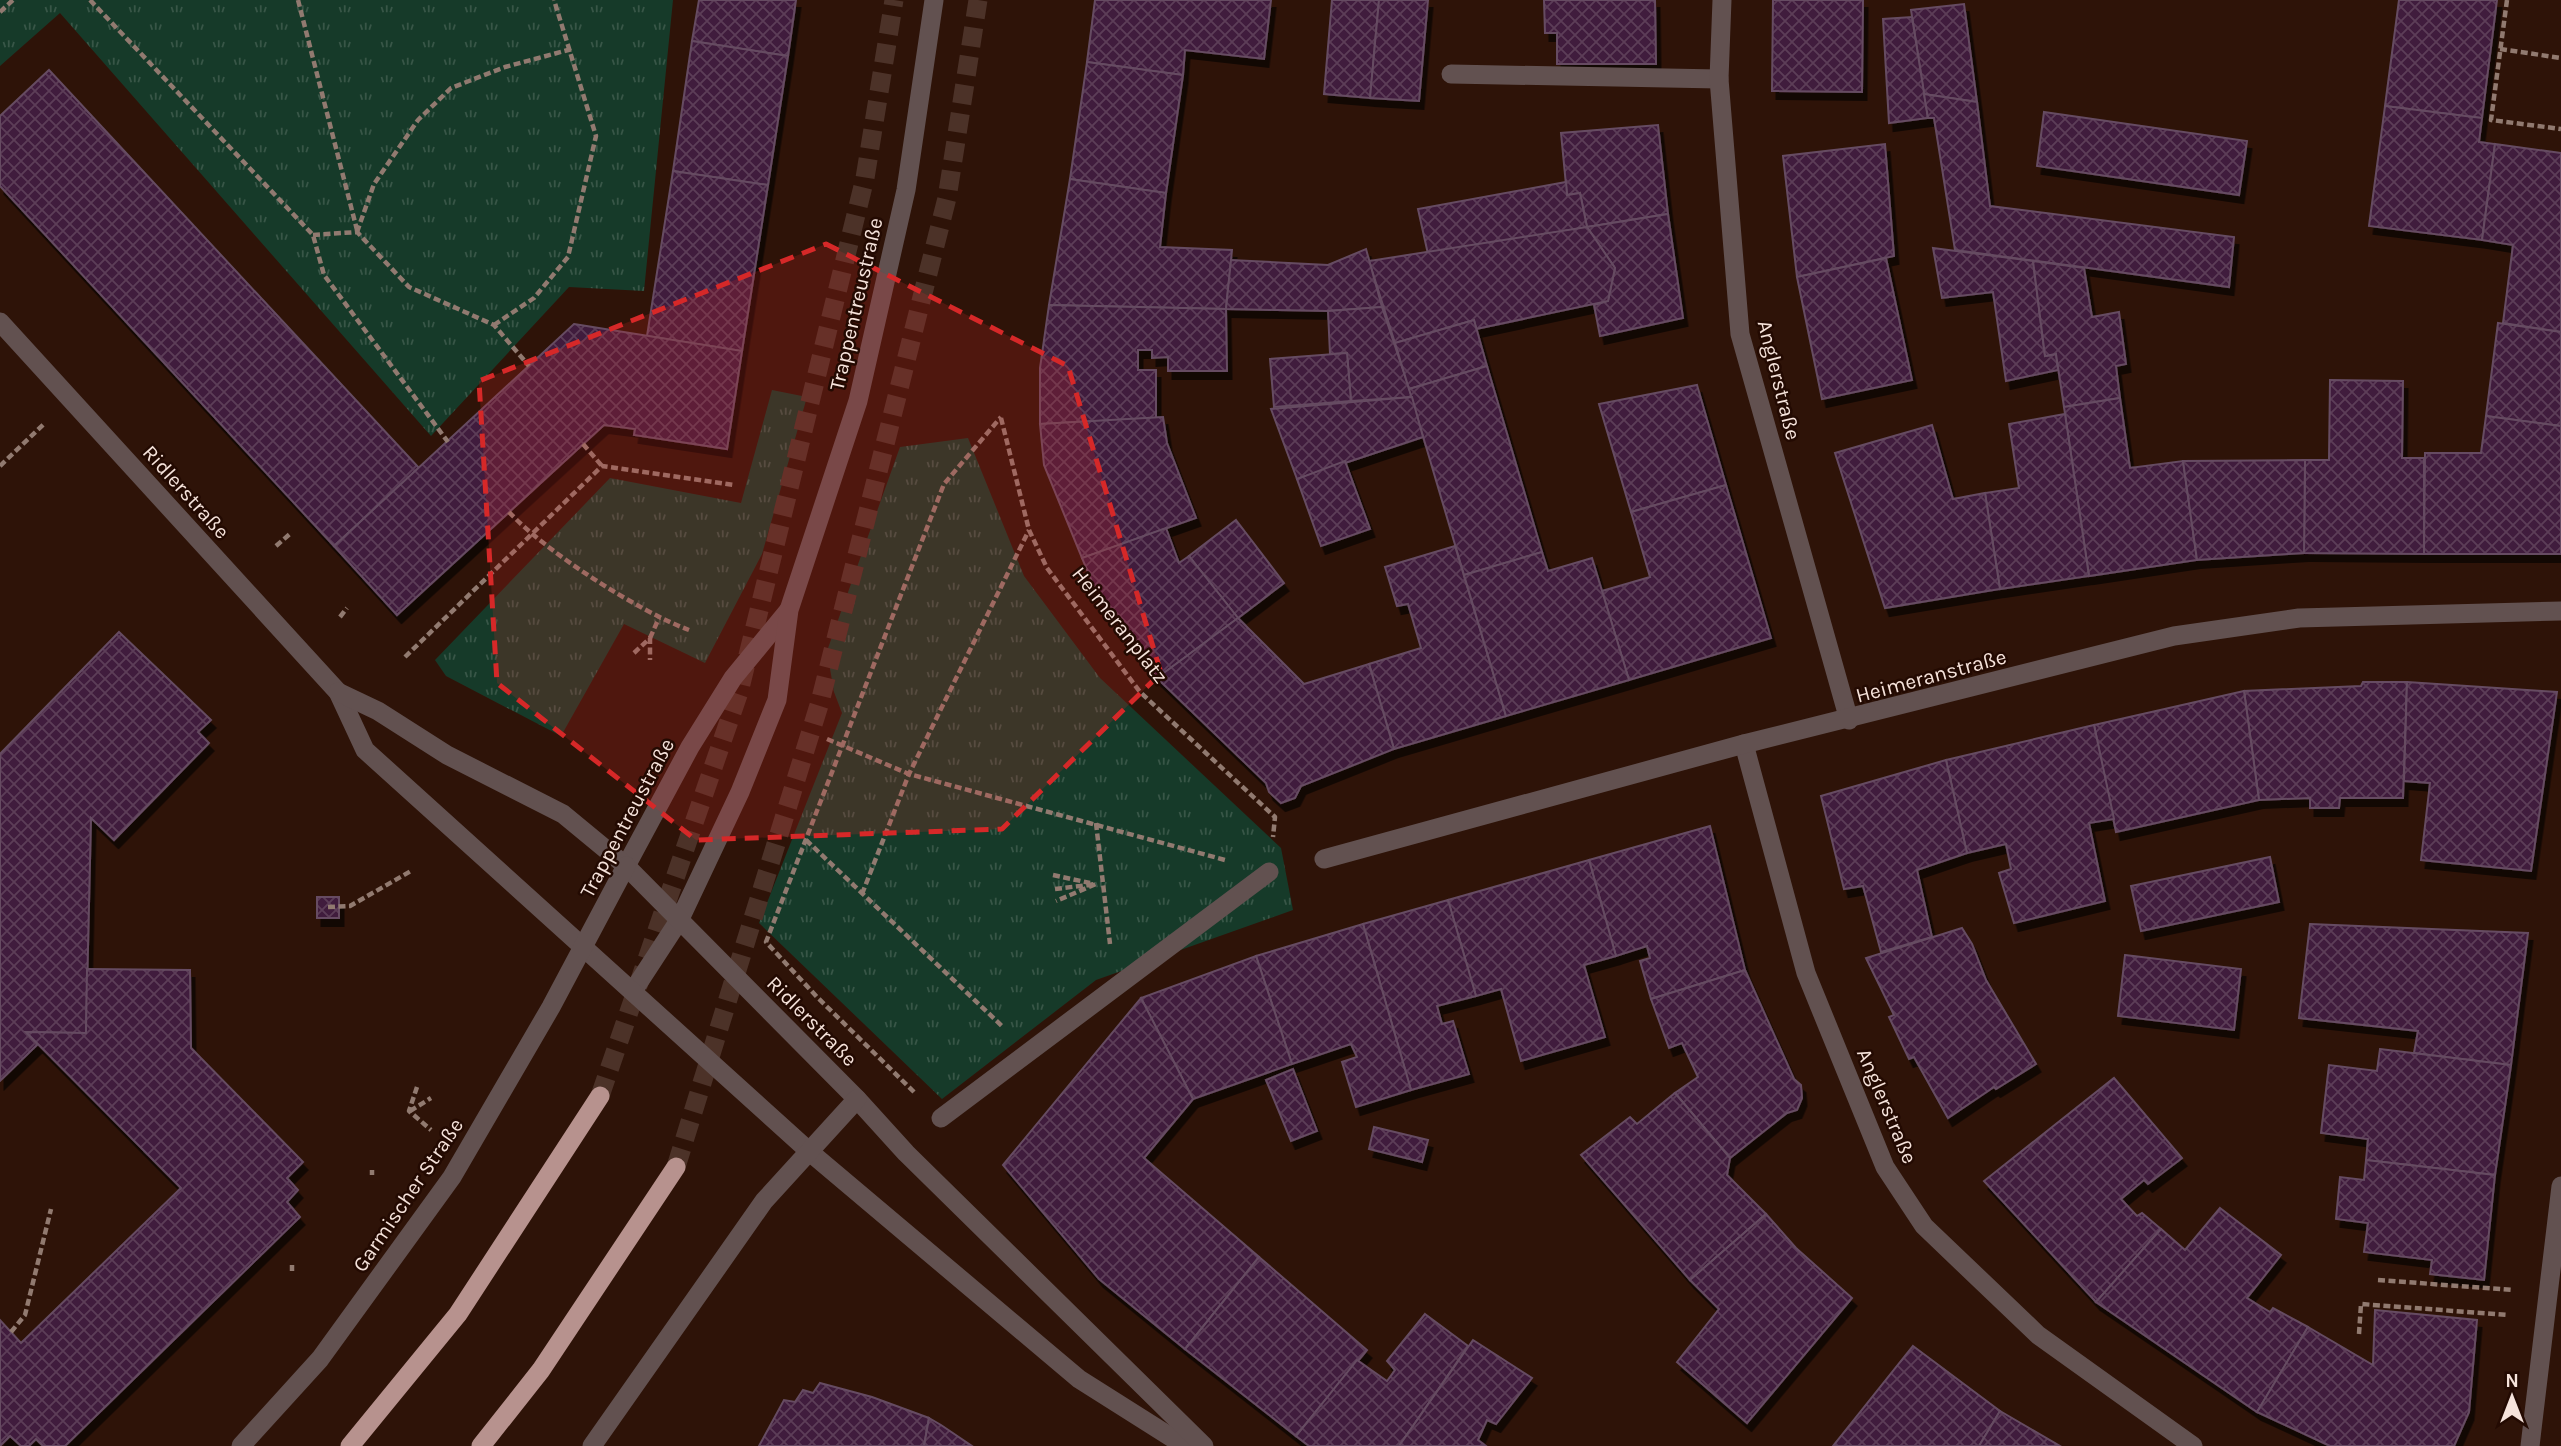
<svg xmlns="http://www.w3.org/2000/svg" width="2561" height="1446" font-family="Karla,sans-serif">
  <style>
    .park { fill: url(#park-tufts) }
    .building { fill: url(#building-cross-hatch); stroke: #664c62; stroke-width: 2; filter: url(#shadow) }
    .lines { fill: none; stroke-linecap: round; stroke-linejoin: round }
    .trunk-tunnel { stroke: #4c3228; stroke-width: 19; stroke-dasharray: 19 10; stroke-linecap: butt }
    .path { stroke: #917a70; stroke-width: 4.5; stroke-dasharray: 7 3.5; stroke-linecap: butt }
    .service { stroke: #625150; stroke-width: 19 }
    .pedestrian { stroke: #625150; stroke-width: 19 }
    .minor { stroke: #625150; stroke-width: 19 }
    .tertiary { stroke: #625150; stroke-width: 19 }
    .trunk { stroke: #b7928e; stroke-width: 19 }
    .marked { fill: #d62828; fill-opacity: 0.2; stroke: #d62828; stroke-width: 5; stroke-dasharray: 14 9; stroke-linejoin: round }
    .labels { text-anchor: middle; stroke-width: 5; stroke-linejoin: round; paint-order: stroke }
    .street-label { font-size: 21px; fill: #f6e3db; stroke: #230a02 }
  </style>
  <defs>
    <pattern id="park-tufts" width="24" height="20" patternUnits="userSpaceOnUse" patternTransform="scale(1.75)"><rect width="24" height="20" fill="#163a29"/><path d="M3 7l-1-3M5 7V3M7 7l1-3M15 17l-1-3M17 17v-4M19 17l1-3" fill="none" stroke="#385647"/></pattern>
    <pattern id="building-cross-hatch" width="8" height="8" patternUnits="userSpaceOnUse" patternTransform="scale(1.75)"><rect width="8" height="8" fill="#401c3c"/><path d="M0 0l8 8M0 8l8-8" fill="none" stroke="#5c3d58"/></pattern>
    <filter id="shadow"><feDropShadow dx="4.5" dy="8" stdDeviation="0" flood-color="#0009"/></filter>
  </defs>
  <rect width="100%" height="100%" fill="#2e1308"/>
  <!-- park -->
  <g class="park">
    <polygon points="0,0 673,0 644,291 569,287 431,436 60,13 0,66"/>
    <polygon points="772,390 807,397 762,554 705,663 624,624 561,736 446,676 435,660 610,478 741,503"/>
    <polygon points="968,438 1024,576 1100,678 1281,848 1293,910 1096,980 942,1099 759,923 842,713 834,692 827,651 900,447"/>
  </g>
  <!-- building -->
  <g class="building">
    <polygon points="699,0 796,0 788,56 692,41"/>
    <polygon points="1095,0 1271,0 1264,59 1185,50 1183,75 1087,62"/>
    <polygon points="1332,0 1379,0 1370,98 1324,94"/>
    <polygon points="1379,0 1428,0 1419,101 1370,98"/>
    <polygon points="1544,0 1655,0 1656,64 1557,64 1557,33 1545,33"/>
    <polygon points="1773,0 1863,0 1862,92 1772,91"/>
    <polygon points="2399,0 2497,0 2482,118 2385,106"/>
    <polygon points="1964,4 1977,102 1924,94 1911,10"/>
    <polygon points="1912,17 1928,118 1889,123 1883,19"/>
    <polygon points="692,41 788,56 768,185 673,171"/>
    <polygon points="1087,62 1183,75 1166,193 1070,179"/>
    <polygon points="49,70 419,468 334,546 0,186 0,116"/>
    <polygon points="1924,94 1977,102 1990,206 2234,237 2229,287 1955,250 1934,118 1928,118"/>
    <polygon points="2385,106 2482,118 2479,142 2495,144 2482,240 2369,226"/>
    <polygon points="2044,112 2247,141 2239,195 2037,166"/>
    <polygon points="1658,125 1668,214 1587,227 1580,193 1567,195 1561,133"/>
    <polygon points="1885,144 1894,256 1797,277 1783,156"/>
    <polygon points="2495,144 2561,153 2561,332 2503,323 2513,245 2482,240"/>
    <polygon points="673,171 768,185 742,351 647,336"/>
    <polygon points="1070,179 1166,193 1160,247 1232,250 1226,309 1049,305"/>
    <polygon points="1566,182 1567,195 1580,193 1587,227 1428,254 1418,209"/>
    <polygon points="1668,214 1683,318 1600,336 1594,305 1608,301 1615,268 1587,227"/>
    <polygon points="1587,227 1615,268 1608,301 1476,329 1474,320 1395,343 1369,261"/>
    <polygon points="1933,248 2033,261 2045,356 2056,354 2058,370 2006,381 1993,292 1942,298"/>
    <polygon points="1366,249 1382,307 1328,311 1226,309 1231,260 1328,265"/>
    <polygon points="1886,258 1912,380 1822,399 1797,277"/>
    <polygon points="2033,261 2084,268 2092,317 2119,312 2126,364 2116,366 2120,398 2064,407 2056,354 2045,356"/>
    <polygon points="1049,305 1226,309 1227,371 1168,371 1168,357 1152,358 1152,350 1138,350 1138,370 1156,370 1156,418 1040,424 1040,368"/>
    <polygon points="1382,307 1412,397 1351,401 1347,353 1330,354 1328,311"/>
    <polygon points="1474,320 1487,366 1409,389 1395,343"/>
    <polygon points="2498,323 2561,332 2561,426 2486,416"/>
    <polygon points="574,324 742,351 727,449 634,435 635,429 604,425 397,615 334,546"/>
    <polygon points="1347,353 1351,401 1274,407 1270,359"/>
    <polygon points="1487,366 1542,552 1464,575 1409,389"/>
    <polygon points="2330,380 2403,381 2402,458 2424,458 2424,554 2304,553 2305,460 2329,460"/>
    <polygon points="1697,385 1726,485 1631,512 1599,404"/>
    <polygon points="1412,397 1423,437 1297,479 1271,409"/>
    <polygon points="2120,398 2130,468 2183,461 2197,560 2089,576 2064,407"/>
    <polygon points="2065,414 2089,576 2000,589 1985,493 2019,488 2009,424"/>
    <polygon points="2486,416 2561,426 2561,554 2424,554 2425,453 2481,453"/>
    <polygon points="1163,417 1167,443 1196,518 1082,558 1044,465 1040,424"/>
    <polygon points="1932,425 1953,499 1985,493 2000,589 1885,608 1835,453"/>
    <polygon points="2305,460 2304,553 2197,560 2183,461"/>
    <polygon points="1345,461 1370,529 1321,546 1297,479"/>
    <polygon points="1726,485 1771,638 1629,680 1602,591 1650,577 1631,512"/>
    <polygon points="1236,520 1284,583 1238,618 1189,556"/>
    <polygon points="1166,528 1179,563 1189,556 1238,618 1157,678 1096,591 1082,558"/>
    <polygon points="1455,546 1506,716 1394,749 1369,664 1421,648 1408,604 1397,606 1385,567"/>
    <polygon points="1542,552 1548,571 1592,558 1629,680 1506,716 1464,575"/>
    <polygon points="1238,618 1304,684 1369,664 1394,749 1301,786 1295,798 1281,803 1269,792 1266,783 1157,678"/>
    <polygon points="119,632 211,720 198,732 209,743 114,840 91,818 86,1033 26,1032 38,1044 0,1081 0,754"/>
    <polygon points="2363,682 2407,682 2403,798 2340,798 2339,808 2310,808 2310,798 2259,800 2244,691 2361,686"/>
    <polygon points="2407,682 2557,692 2531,871 2421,860 2430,783 2404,781"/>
    <polygon points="2244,691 2259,800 2116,832 2094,725"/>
    <polygon points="2094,725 2114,819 2089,823 2105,901 2014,923 1999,873 2011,869 2006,844 1967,853 1946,760"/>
    <polygon points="1946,760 1967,853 1917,870 1932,937 1881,952 1863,886 1844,889 1821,796"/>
    <polygon points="1710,826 1745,970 1651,999 1640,961 1650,958 1647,946 1616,956 1589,860"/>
    <polygon points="2270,857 2279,902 2141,931 2131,886"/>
    <polygon points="1589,860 1616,956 1584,965 1605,1037 1521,1061 1501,989 1476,996 1448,900"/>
    <rect x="317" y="897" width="22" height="21"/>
    <polygon points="1448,900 1476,996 1437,1006 1442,1024 1453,1021 1469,1074 1411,1090 1363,924"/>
    <polygon points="1363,924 1411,1090 1356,1107 1342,1062 1357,1057 1351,1044 1292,1064 1256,956"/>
    <polygon points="2310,924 2528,933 2511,1065 2414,1053 2418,1031 2299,1018"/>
    <polygon points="1962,928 1972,944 1986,980 2036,1064 1996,1089 1994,1087 1948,1118 1914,1057 1909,1059 1889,1017 1894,1015 1866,958"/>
    <polygon points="2125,955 2241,969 2234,1030 2118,1016"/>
    <polygon points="1256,956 1292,1064 1193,1099 1141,998"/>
    <polygon points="87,969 190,970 191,1048 303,1162 287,1178 298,1190 287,1202 300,1217 65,1446 43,1446 36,1439 29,1446 21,1446 10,1436 0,1446 0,1320 21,1343 181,1188 26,1032 86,1033"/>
    <polygon points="1745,970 1794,1079 1801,1085 1802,1098 1797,1110 1787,1113 1730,1158 1675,1093 1698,1077 1682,1043 1669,1048 1651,999"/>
    <polygon points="1141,998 1193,1099 1144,1158 1259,1257 1185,1349 1099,1279 1003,1165"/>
    <polygon points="2380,1049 2511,1065 2495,1175 2366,1160 2368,1139 2321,1133 2329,1065 2377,1071"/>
    <polygon points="1293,1069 1317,1131 1291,1141 1266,1080"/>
    <polygon points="2114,1078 2182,1158 2148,1184 2144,1180 2121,1199 2137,1216 2142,1213 2161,1229 2096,1302 1984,1181"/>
    <polygon points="1675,1093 1730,1158 1727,1175 1766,1214 1690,1280 1581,1155 1630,1117 1637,1124"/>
    <polygon points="1374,1127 1428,1140 1422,1162 1369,1149"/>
    <polygon points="2366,1160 2495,1175 2484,1280 2430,1274 2432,1260 2364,1252 2368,1223 2336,1219 2340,1177 2364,1180"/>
    <polygon points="2220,1208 2281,1255 2247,1298 2270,1312 2273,1308 2308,1327 2257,1412 2096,1302 2161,1229 2185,1250"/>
    <polygon points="1766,1214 1796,1248 1852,1298 1747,1423 1677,1362 1719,1309 1690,1280"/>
    <polygon points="1259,1257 1367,1350 1296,1436 1185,1349"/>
    <polygon points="2375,1310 2477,1320 2469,1412 2454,1446 2330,1446 2257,1412 2308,1327 2373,1365"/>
    <polygon points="1425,1314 1468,1346 1399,1446 1309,1446 1296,1436 1357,1360 1387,1381 1395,1370 1387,1361"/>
    <polygon points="1473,1340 1532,1378 1496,1424 1487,1420 1478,1440 1486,1446 1399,1446"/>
    <polygon points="1913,1346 2000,1411 1979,1446 1833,1446"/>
    <polygon points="820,1383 872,1397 929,1418 924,1446 759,1446 784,1400 795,1402 803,1390 813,1393"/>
    <polygon points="2000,1411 2060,1446 1979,1446"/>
    <polygon points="929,1418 941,1425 972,1446 924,1446"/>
  </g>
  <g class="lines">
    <!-- trunk-tunnel -->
    <g class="trunk-tunnel">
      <polyline points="600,1096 739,692 865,178 894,0"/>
      <polyline points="676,1167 820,702 947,198 978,0"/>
    </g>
    <!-- path -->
    <g class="path">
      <polyline points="90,0 313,235 324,275 448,442"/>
      <polyline points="298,0 357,230"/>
      <polyline points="2507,0 2491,120 2561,129"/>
      <polyline points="0,12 13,0"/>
      <polyline points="2500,49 2561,58"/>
      <polyline points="357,232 374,184 418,120 451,88 505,67 572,49"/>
      <polyline points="313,235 357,232 409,287 494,325 529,366"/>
      <polyline points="494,325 534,298 568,257 596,136 554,0"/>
      <polyline points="1001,418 1029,530 1047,568 1140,692 1275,817 1273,837"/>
      <polyline points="583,444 602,466"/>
      <polyline points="0,466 45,423"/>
      <path d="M509,512C546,552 638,611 689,630"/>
      <polyline points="276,546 291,533"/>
      <polyline points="340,617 347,608"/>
      <polyline points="650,638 659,618"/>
      <polyline points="634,653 650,638 650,660"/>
      <polyline points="405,657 602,466 734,485"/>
      <polyline points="827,739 909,774 1225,860"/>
      <polyline points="1096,823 1110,944"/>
      <polyline points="806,840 1003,1027"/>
      <polyline points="1053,875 1090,883"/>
      <polyline points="1055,889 1096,884 1056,901"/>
      <polyline points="862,894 909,774 1029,530"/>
      <polyline points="328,907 350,906 411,871"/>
      <polyline points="417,1087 409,1111 431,1130"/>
      <polyline points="914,1092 817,997 766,942 944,484 1001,417"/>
      <polyline points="410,1111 431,1098"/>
      <polyline points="372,1170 372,1175"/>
      <polyline points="292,1265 292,1271"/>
      <polyline points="2378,1280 2513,1290"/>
      <polyline points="11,1332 25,1315 51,1209"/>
      <polyline points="2359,1334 2361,1304 2508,1315"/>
    </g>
    <!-- service -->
    <polyline class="service" points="1451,74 1719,79"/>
    <!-- pedestrian -->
    <polyline class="pedestrian" points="941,1118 1269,872"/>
    <!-- minor -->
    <g class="minor">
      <polyline points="1722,0 1719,79 1740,334 1849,720"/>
      <polyline points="1744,744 1806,973 1885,1167 1924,1226 2038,1335 2193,1446"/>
      <polyline points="1324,859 1744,744 2174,636 2299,618 2561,611"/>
      <polyline points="626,866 690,747 733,678 788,611"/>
      <polyline points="633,991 680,919 740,792 777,700 789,610 858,401 906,190 934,0"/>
      <polyline points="2530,1446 2561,1186"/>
    </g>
    <!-- tertiary -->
    <g class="tertiary">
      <polyline points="0,322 338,692 365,750 811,1153 1079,1379 1185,1446"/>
      <polyline points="338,692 378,711 447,755 563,814 626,866 857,1099 906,1153 1204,1446"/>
      <polyline points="241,1446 320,1359 452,1177 551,1007 626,866"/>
      <polyline points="592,1446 764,1201 857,1099"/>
    </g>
    <!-- trunk -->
    <g class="trunk">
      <polyline points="350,1446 458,1314 600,1096"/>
      <polyline points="481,1446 541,1370 676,1167"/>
    </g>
  </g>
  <!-- marked area -->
  <path class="marked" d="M826,244L1068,366L1161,673L1002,829L696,840L497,683L479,381Z"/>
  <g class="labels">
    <!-- street labels -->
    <g class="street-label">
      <text transform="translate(856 304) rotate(-77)" y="7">Trappentreustraße</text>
      <text transform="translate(1779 380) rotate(76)" y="7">Anglerstraße</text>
      <text transform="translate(186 492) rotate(48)" y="7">Ridlerstraße</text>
      <text transform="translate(1120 625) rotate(52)" y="7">Heimeranplatz</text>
      <text transform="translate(1931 676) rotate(-15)" y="7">Heimeranstraße</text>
      <text transform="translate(627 818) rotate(-62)" y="7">Trappentreustraße</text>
      <text transform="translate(812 1021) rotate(45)" y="7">Ridlerstraße</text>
      <text transform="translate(1887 1106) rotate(67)" y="7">Anglerstraße</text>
      <text transform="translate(408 1195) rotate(-56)" y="7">Garmischer Straße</text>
    </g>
  </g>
  <!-- north arrow -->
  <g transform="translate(2512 1397)" stroke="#230a02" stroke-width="5" paint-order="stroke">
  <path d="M0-5L12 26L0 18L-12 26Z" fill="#f6e3db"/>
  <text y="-10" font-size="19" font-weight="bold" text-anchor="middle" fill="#f6e3db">N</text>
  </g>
</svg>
